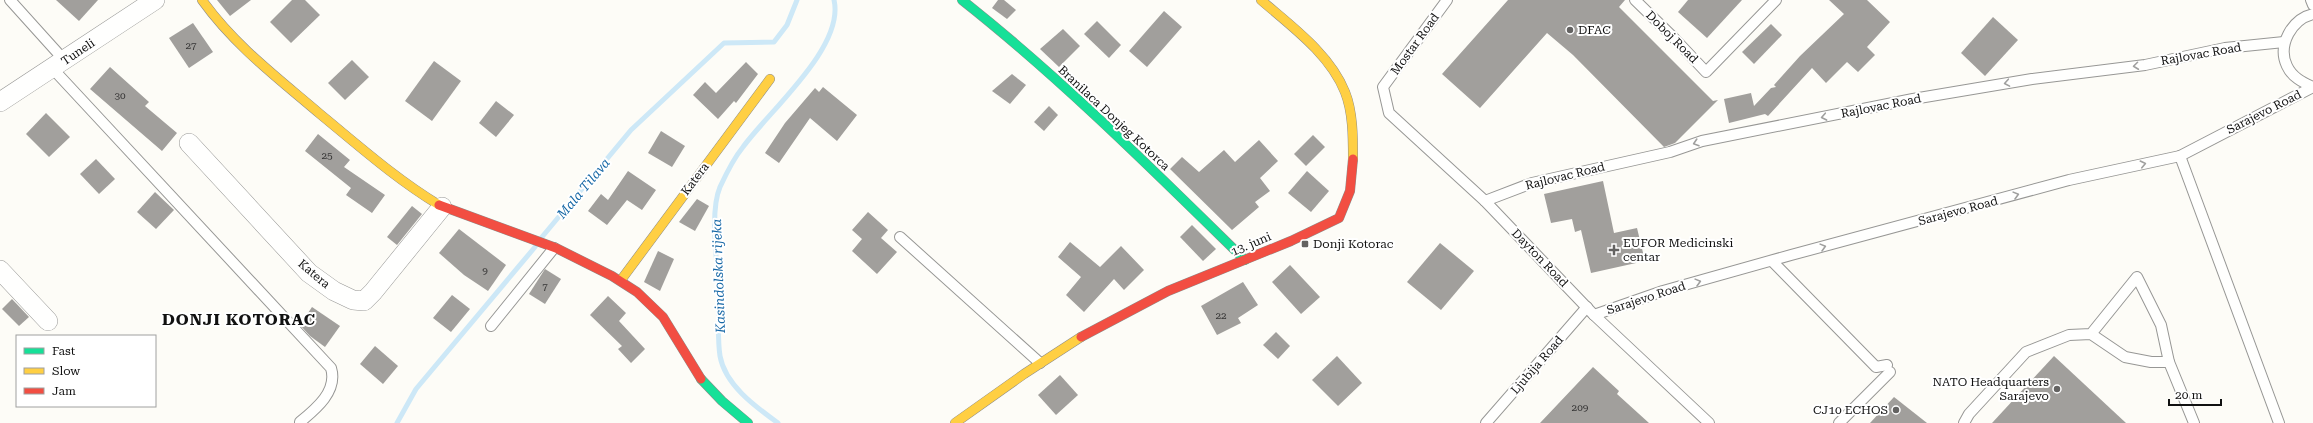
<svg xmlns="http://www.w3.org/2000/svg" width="2313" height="423" font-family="'Roboto Serif',serif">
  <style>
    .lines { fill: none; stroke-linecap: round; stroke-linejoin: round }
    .stream { stroke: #cde8f7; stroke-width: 5 }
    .building { fill: #a19f9c }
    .lane-casing { stroke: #979795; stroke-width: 12 }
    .street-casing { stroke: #979795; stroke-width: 20 }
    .fast-casing { stroke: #8e8d8b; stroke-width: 10 }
    .slow-casing { stroke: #8e8d8b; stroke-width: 10 }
    .jam-casing { stroke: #8e8d8b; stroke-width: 10 }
    .lane { stroke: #fffffe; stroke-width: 10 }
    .street { stroke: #fffffe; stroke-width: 19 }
    .fast { stroke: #16e098; stroke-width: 9 }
    .slow { stroke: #ffcf43; stroke-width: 9 }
    .jam { stroke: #f24e42; stroke-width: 9 }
    .oneway { stroke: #a0a09f }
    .poi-dot { fill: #646362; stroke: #fff; stroke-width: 1.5 }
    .labels { text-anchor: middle; stroke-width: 4; stroke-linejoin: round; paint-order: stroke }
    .number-label { font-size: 10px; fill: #353434 }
    .poi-label { font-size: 12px; fill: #111; stroke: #fff; text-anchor: start }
    .street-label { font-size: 12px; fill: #111; stroke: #fff }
    .water-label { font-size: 13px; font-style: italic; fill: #1768a6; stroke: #fff }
    .district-label { font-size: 16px; font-weight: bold; letter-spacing: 1px; fill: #111; stroke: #fff }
  </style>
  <rect width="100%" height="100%" fill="#fdfcf7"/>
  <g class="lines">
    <!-- stream -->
    <g class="stream">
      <polyline points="542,237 631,130 724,43 774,42 787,25 797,0"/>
      <polyline points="397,423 416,389 535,247"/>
      <path d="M778,423C756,407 725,385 720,356C717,336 719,315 719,295C718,265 709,213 720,187C726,174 734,158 743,147C769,111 845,47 834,0"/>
    </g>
  </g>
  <!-- building -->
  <g class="building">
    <polygon points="56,0 98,0 79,21"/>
    <polygon points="217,0 251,0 230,16"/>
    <polygon points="292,0 305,0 320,15 291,43 270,22"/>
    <polygon points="998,0 1004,0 1016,10 1007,19 992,8"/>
    <polygon points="1508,0 1625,0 1619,7 1713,101 1718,100 1675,143 1664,147 1573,55 1547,33 1480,108 1442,74"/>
    <polygon points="1688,0 1742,0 1707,38 1678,12"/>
    <polygon points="1829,0 1867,0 1890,22 1867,47 1875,55 1858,72 1847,62 1826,83 1812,68 1768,116 1765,114 1729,123 1724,99 1751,93 1754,106 1771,88 1776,87 1774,85 1800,56 1844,14"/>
    <polygon points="1164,11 1182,27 1147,67 1129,51"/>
    <polygon points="1993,17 2018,40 1985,76 1961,53"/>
    <polygon points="1097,21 1121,45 1109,58 1084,34"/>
    <polygon points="193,23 213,52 189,68 169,38"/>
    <polygon points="1771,24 1782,35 1754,64 1742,52"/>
    <polygon points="1063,29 1080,46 1059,67 1040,49"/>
    <polygon points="352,60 369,77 345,100 328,83"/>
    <polygon points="434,61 461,81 432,121 405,101"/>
    <polygon points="746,62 758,74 736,103 734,101 718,119 693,95 705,82 716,93"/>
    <polygon points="110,67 149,102 145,106 177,133 162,151 90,89"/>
    <polygon points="1012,74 1026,85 1010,104 992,91"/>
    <polygon points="823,87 857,115 837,141 810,118 779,163 765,153 785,123 815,88 819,92"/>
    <polygon points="496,101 514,115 496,137 479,123"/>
    <polygon points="1049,106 1058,115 1044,131 1034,122"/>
    <polygon points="46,113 70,137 49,157 26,134"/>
    <polygon points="661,131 685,146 672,167 648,153"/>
    <polygon points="318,134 350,160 344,167 385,195 372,213 346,195 351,188 305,151"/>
    <polygon points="1313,135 1325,147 1306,166 1294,154"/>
    <polygon points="1259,140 1278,161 1260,178 1270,191 1255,202 1259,207 1232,230 1170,169 1182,157 1199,172 1224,150 1235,162"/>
    <polygon points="96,159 115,179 99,194 80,174"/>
    <polygon points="628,171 656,190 642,210 627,200 607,225 588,211 601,194 608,200"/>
    <polygon points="1307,171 1329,191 1311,212 1288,193"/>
    <polygon points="1603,181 1614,233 1637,228 1645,261 1591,273 1581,230 1575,232 1572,219 1551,223 1544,194"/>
    <polygon points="155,192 174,210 156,229 137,212"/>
    <polygon points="697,199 709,206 695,231 679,222"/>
    <polygon points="412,206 422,214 397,245 387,237"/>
    <polygon points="868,212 888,230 881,238 897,252 877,274 852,251 862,239 852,230"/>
    <polygon points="1192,225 1216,249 1203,261 1180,237"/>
    <polygon points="459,229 506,265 488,291 464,275 439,253"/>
    <polygon points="1070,242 1100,267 1121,246 1144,270 1124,290 1114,279 1084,312 1066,295 1081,277 1058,257"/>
    <polygon points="1440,243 1474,271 1441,310 1407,282"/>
    <polygon points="658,251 674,259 660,291 644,282"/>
    <polygon points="1290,265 1320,297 1301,314 1272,282"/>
    <polygon points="545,269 561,279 545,304 529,294"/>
    <polygon points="1243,282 1258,305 1238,318 1241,323 1217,335 1201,306"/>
    <polygon points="452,295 470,309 451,332 433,318"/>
    <polygon points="608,296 626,313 619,321 645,349 631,363 618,349 622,346 590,315"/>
    <polygon points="12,299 29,317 19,326 2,309"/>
    <polygon points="312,307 340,326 325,347 310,336 300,325"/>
    <polygon points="1276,332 1290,346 1278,359 1263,345"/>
    <polygon points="375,346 398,366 383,384 360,364"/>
    <polygon points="1337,356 1362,383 1338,406 1312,380"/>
    <polygon points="2054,356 2126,423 1992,423"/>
    <polygon points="1593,367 1619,391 1617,394 1649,423 1540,423"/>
    <polygon points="1060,375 1078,395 1056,415 1038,395"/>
    <polygon points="1894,397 1927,423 1870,423"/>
  </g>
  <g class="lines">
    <!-- lane casing -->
    <g class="lane-casing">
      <g id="lane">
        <polyline points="10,0 65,61"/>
        <polyline points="1447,0 1383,87 1389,113 1485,201 1594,315 1709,423"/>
        <polyline points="1635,0 1673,37 1706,72 1776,0"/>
        <polyline points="2311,0 2313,5"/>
        <path d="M2313,14C2292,19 2277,45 2287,66C2292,77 2302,82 2313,87"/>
        <path d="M53,69L331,368C338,391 316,409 300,422"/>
        <polyline points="2180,156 2279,423"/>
        <polyline points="1485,201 1532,183 1670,152 1702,141 1913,99 2032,79 2145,65 2225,48 2284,42"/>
        <polyline points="900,237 1040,363"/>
        <polyline points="1772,261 1876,367 1887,365"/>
        <polyline points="1594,315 1663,291 1791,255 2069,180 2180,156 2313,87"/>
        <polyline points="491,326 554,248"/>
        <polyline points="2169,362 2194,423"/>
        <polyline points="1486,423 1587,307"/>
        <polyline points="1839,423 1890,372"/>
        <polyline points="1964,423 1969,414 2026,352 2069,335 2091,334 2125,357 2151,362 2169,362 2161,325 2137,277 2091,334"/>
      </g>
    </g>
    <!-- street casing -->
    <g class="street-casing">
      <g id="street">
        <polyline points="0,102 155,0"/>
        <polyline points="189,143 309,273 334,291 353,300 364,301 373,292 442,207"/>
        <polyline points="0,270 48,321"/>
      </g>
    </g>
    <!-- fast casing -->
    <g class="fast-casing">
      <g id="fast">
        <path d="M962,0C1062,79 1154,171 1245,260"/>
        <polyline points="701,379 722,401 748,423"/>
      </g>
    </g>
    <!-- slow casing -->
    <g class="slow-casing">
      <g id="slow">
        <path d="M202,0C235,46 278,78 320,114C359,146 396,179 439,205"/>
        <path d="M1261,0C1291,26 1330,54 1345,92C1353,112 1353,137 1353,159"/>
        <polyline points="621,280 770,79"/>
        <polyline points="955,423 1024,374 1081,337"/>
      </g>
    </g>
    <!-- jam casing -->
    <g class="jam-casing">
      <g id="jam">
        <polyline points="439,205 556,248 612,276 637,292 663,317 701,379"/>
        <polyline points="1081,337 1168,291 1291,241 1339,218 1350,191 1353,159"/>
      </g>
    </g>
    <!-- lane -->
    <use href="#lane" class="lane"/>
    <!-- street -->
    <use href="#street" class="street"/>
    <!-- fast -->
    <use href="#fast" class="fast"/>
    <!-- slow -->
    <use href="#slow" class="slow"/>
    <!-- jam -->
    <use href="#jam" class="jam"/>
  </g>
  <!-- one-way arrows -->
  <defs><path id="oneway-chevron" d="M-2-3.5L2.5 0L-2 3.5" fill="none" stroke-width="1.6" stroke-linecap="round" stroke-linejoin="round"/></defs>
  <g class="oneway">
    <use href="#oneway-chevron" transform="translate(2136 66) rotate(173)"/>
    <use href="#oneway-chevron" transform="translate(2007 83) rotate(170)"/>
    <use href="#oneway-chevron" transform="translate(1824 117) rotate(169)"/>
    <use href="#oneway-chevron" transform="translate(1696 143) rotate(162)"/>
    <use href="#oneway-chevron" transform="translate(2143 164) rotate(-13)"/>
    <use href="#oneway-chevron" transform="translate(2016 195) rotate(-15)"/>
    <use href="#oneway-chevron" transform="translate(1823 247) rotate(-15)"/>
    <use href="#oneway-chevron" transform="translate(1698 282) rotate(-15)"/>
  </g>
  <!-- markers -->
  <g class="poi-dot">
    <circle cx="1570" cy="30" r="4"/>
    <rect x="1301" y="240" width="8" height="8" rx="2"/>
    <path d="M1612 244h4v4h4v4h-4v4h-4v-4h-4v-4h4z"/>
    <circle cx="2057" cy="389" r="4"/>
    <circle cx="1896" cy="410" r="4"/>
  </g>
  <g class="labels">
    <!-- number labels -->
    <g class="number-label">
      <text x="191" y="49">27</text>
      <text x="120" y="99">30</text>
      <text x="327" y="159">25</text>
      <text x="485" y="274">9</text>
      <text x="545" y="290">7</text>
      <text x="1221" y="319">22</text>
      <text x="1580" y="411">209</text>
    </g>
    <!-- poi labels -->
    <g class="poi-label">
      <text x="1578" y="34">DFAC</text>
      <text x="1623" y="247">EUFOR Medicinski<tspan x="1623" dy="14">centar</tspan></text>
      <text x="1313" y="248">Donji Kotorac</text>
      <text x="2049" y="386" text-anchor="end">NATO Headquarters<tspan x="2049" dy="14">Sarajevo</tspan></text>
      <text x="1888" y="414" text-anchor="end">CJ10 ECHOS</text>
    </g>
    <!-- street labels -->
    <g class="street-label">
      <text transform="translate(1672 37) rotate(45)" y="4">Doboj Road</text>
      <text transform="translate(1415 44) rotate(-54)" y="4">Mostar Road</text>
      <text transform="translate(78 52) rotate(-34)" y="4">Tuneli</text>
      <text transform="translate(2201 54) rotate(-10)" y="4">Rajlovac Road</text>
      <text transform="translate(1881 106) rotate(-11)" y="4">Rajlovac Road</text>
      <text transform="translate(2264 112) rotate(-27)" y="4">Sarajevo Road</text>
      <text transform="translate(1114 118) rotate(43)" y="4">Branilaca Donjeg Kotorca</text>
      <text transform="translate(1565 176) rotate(-14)" y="4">Rajlovac Road</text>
      <text transform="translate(695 179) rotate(-53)" y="4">Katera</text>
      <text transform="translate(1958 211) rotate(-15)" y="4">Sarajevo Road</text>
      <text transform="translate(1251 244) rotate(-23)" y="4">13. juni</text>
      <text transform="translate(1540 258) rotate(46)" y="4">Dayton Road</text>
      <text transform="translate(314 274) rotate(40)" y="4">Katera</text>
      <text transform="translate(1646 298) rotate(-18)" y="4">Sarajevo Road</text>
      <text transform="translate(1537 365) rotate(-49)" y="4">Ljubija Road</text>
    </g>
    <!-- water labels -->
    <g class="water-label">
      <text transform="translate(583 188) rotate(-50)" y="5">Mala Tilava</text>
      <text transform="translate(718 276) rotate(-92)" y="5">Kasindolska rijeka</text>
    </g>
    <!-- district labels -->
    <g class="district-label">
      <text x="239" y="325">DONJI KOTORAC</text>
    </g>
  </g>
  <!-- legend -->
  <rect x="16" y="335" width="140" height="72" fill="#ffffff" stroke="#a0a0a0"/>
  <rect x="24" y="348" width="20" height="6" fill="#16e098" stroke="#a0a0a0"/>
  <text x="52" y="355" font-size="12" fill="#111111">Fast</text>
  <rect x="24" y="368" width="20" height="6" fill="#ffcf43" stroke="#a0a0a0"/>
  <text x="52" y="375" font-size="12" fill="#111111">Slow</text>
  <rect x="24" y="388" width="20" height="6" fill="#f24e42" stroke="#a0a0a0"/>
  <text x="52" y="395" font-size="12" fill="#111111">Jam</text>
  <!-- scale -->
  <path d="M2169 399v6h52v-6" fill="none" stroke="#111111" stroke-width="2"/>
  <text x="2175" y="399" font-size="12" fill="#111111" stroke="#ffffff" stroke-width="3" paint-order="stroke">20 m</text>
</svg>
